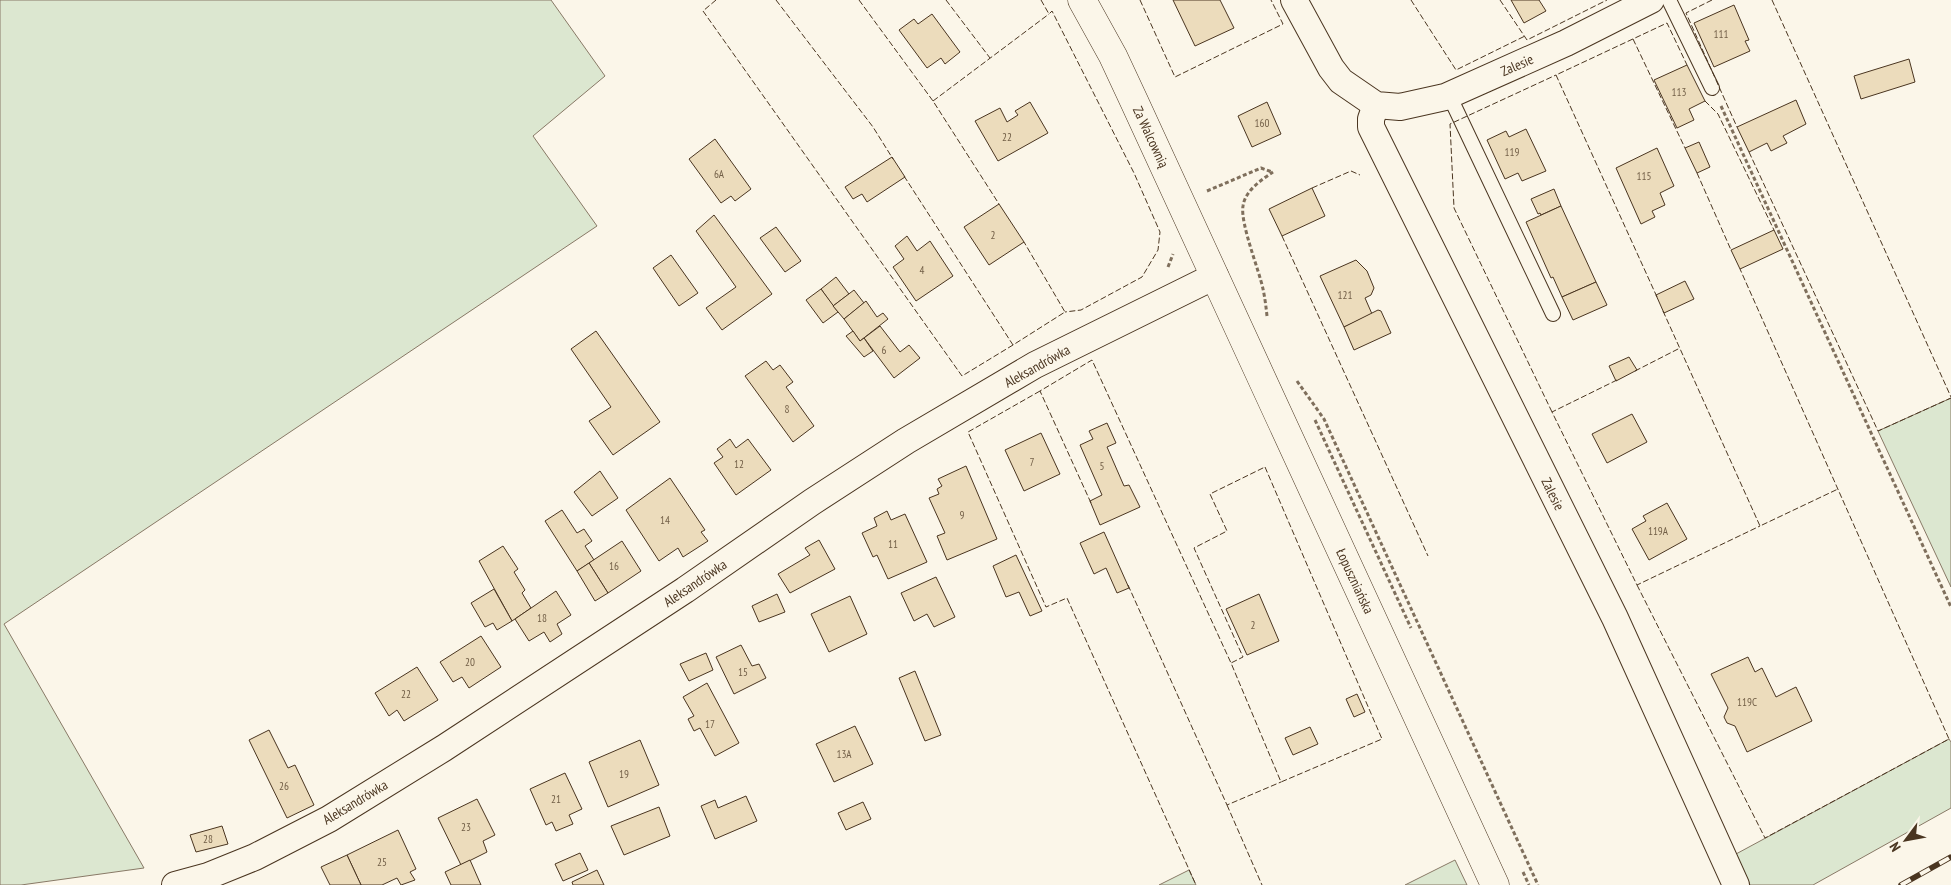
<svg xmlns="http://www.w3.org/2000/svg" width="1951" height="885" font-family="'PT Sans Narrow',sans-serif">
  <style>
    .green { fill: #dce7d0; stroke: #887966 }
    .building { fill: #ecdcbc; stroke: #4a3520 }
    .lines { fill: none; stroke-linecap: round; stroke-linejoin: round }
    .service-casing { stroke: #4a3520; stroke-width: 16 }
    .minor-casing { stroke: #4a3520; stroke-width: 28 }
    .secondary-casing { stroke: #4a3520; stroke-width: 29 }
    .path { stroke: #7f6f5c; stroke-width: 3; stroke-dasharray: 4 2.5; stroke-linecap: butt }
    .service { stroke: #fbf6e9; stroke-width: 14 }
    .minor { stroke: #fbf6e9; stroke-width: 26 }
    .secondary { stroke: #fbf6e9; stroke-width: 28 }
    .rail-casing { stroke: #4a3520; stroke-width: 5.5 }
    .rail { stroke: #fbf6e9; stroke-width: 4; stroke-dasharray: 11; stroke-linecap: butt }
    .fence { stroke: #4a3520; stroke-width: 1; stroke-dasharray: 6 2.5; stroke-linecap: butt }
    .labels { text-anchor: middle; stroke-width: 4; stroke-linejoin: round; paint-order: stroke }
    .number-label { font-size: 11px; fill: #725f47 }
    .street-label { font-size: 14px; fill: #4a3520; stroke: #fbf6e9 }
  </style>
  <rect width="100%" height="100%" fill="#fbf6e9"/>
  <!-- green -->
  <g class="green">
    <polygon points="0,0 551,0 605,76 533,136 597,226 4,624 144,868 21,885 0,885"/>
    <polygon points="1951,398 1951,587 1878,431"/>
    <polygon points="1949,739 1951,742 1951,808 1813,885 1750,885 1736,854"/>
    <polygon points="1455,860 1467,885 1405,885"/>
    <polygon points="1189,870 1196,885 1159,885"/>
  </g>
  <!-- building -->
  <g class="building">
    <polygon points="1173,0 1220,0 1234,28 1195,46"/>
    <polygon points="1511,0 1539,0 1546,11 1524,23"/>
    <polygon points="1734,5 1749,40 1745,41 1750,51 1714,67 1694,23"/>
    <polygon points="932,14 960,52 945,64 941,58 927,68 899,30 914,19 918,24"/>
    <polygon points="1909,59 1915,82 1861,99 1854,76"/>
    <polygon points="1687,65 1705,101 1689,109 1694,120 1677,128 1654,80"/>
    <polygon points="1796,100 1806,124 1783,136 1787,143 1771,151 1767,143 1749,152 1737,127"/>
    <polygon points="1030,102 1048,133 998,161 975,121 1000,108 1007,122 1018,115 1015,111"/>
    <polygon points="1267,102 1281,134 1252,147 1238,116"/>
    <polygon points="1526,129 1546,171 1522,181 1518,173 1505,179 1487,140 1506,131 1509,137"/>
    <polygon points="715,139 751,189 735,201 731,196 721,203 689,159"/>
    <polygon points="1699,142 1710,167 1697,173 1685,148"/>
    <polygon points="1657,148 1674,186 1660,193 1665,205 1652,211 1655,217 1641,224 1616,168"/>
    <polygon points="892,157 905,177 867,202 862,194 853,199 845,187"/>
    <polygon points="1312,188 1325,216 1282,236 1269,209"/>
    <polygon points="1554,189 1561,206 1541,215 1540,213 1538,214 1531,199"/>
    <polygon points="999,204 1024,242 989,265 964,227"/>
    <polygon points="1561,206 1596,282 1562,297 1553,277 1551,278 1526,222"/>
    <polygon points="714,215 772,294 722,330 706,308 736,287 696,231"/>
    <polygon points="776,227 801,261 785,272 760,238"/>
    <polygon points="1774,230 1783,249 1740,269 1731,250"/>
    <polygon points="907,236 917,251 930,241 953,276 916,301 893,267 904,259 895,246"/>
    <polygon points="671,255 698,293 679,306 653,268"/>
    <polygon points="1356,260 1367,271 1374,288 1371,295 1365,298 1372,314 1344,327 1320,276"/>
    <polygon points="836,277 849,294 833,306 821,289"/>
    <polygon points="1685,281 1694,299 1664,313 1656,295"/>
    <polygon points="1596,282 1607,305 1573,320 1562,297"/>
    <polygon points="821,289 838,312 823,323 806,300"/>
    <polygon points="854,290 864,303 844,319 833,306"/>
    <polygon points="866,301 877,317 883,313 888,319 860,341 844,319"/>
    <polygon points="1378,310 1381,311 1391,333 1354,350 1344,327"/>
    <polygon points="880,326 900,352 909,345 920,358 894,378 864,338"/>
    <polygon points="596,331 660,422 613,455 589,421 611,407 571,349"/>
    <polygon points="853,331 860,341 864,338 873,351 864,357 846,336"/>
    <polygon points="1629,357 1637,370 1616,381 1609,366"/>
    <polygon points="766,361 773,370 780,365 793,382 786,387 814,426 793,442 745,376"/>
    <polygon points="1632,414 1647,442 1607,463 1592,434"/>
    <polygon points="1107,423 1116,443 1107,447 1124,486 1129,485 1140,507 1100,525 1090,501 1102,495 1080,445 1093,439 1089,431"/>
    <polygon points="1041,433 1060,474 1024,491 1005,450"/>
    <polygon points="730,439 736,448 748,439 771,470 736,495 714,463 723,457 717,449"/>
    <polygon points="966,466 997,539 947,560 937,536 945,533 929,498 939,494 937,489 942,486 938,479"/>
    <polygon points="600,471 618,498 592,516 574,492"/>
    <polygon points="670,478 705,530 701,532 708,541 683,557 678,548 659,561 626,510"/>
    <polygon points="1667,503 1687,539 1649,560 1632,529 1646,521 1643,516"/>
    <polygon points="562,510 577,533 584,529 592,541 585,546 594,560 577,571 545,521"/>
    <polygon points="887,511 891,520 905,514 927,562 888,579 877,555 873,557 862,533 877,526 874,518"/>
    <polygon points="1104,532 1129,588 1117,593 1106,568 1094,574 1080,543"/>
    <polygon points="819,540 835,569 790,593 778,574 810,555 805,548"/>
    <polygon points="622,541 641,571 608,593 589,563"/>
    <polygon points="503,546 518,569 514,572 525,590 522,593 531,608 512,621 479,561"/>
    <polygon points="1016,555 1042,611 1030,616 1019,592 1006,597 993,566"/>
    <polygon points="589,563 608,593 595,601 577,571"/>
    <polygon points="936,577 955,617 934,627 927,614 914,621 901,593"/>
    <polygon points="494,589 512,621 497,630 493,623 485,627 471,603"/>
    <polygon points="556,591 571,615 557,624 562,634 550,642 544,632 529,641 515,619"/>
    <polygon points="777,594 785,612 759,622 752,606"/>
    <polygon points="1259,594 1279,641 1247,655 1226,609"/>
    <polygon points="850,596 867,634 829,652 811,614"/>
    <polygon points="481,636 501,667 469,688 462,677 453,682 440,662"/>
    <polygon points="741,645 752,666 759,664 766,678 734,694 716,657"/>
    <polygon points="706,653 713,670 689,681 680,664"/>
    <polygon points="1748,657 1755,672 1762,668 1776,697 1796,687 1812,721 1747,752 1735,726 1727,723 1724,717 1728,708 1711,674"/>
    <polygon points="417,667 438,700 404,721 397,710 389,716 375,693"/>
    <polygon points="915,671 941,735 925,741 899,678"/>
    <polygon points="707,683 739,743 715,756 700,728 694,731 688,719 694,716 683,697"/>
    <polygon points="1357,694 1365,712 1354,717 1346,699"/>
    <polygon points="855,726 873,764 834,782 816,744"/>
    <polygon points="1310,727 1318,744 1293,755 1285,738"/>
    <polygon points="269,730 288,768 295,765 314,805 287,818 249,740"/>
    <polygon points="640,740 659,785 608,807 589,762"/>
    <polygon points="565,773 582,809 569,815 573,824 556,831 552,822 546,825 530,789"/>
    <polygon points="746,796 757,821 715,839 701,806 715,800 718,808"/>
    <polygon points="477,799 495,835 483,841 487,852 461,865 438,818"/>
    <polygon points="863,802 871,819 846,830 838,813"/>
    <polygon points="659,807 670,836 624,855 611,826"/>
    <polygon points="222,826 228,844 196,852 190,835"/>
    <polygon points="398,830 416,869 410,872 415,880 401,885 397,878 382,885 361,885 347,855"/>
    <polygon points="580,853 588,870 563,881 555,864"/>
    <polygon points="347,855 361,885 330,885 321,867"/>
    <polygon points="470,860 481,885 451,885 445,872"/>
    <polygon points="597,870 604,885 573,885 572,882"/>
  </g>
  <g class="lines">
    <!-- service casing -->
    <g class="service-casing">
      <g id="service">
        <polyline points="1669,0 1712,88"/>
        <polyline points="1449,95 1553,314"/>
      </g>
    </g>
    <!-- minor casing -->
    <g class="minor-casing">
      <g id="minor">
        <polyline points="1294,0 1331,68 1341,81 1376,105 1400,107 1445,97 1566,43 1651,0"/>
        <polyline points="1376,105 1371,119 1371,127 1615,618 1736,885"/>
        <polyline points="175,885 208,876 255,857 329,819 444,748 685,590 812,502 906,441 1035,365 1215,276"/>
      </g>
    </g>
    <!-- secondary casing -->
    <g class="secondary-casing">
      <polyline id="secondary" points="1082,0 1113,56 1134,101 1495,885"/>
    </g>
    <!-- path -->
    <g class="path">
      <polyline points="1721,106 1951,607"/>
      <polyline points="1207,191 1261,168 1272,172"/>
      <polyline points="1168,267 1173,254"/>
      <path d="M1267,316C1266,307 1265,298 1263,289C1259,270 1240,223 1243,206C1245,191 1261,180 1273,172"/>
      <polyline points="1297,381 1324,419 1538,885"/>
      <polyline points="1315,420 1411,628"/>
      <polyline points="1523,872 1529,885"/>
    </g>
    <!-- service -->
    <use href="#service" class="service"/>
    <!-- minor -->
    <use href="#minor" class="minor"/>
    <!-- secondary -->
    <use href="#secondary" class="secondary"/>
    <!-- rail casing -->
    <g class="rail-casing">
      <polyline id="rail" points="1901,885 1951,857"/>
    </g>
    <!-- rail -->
    <use href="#rail" class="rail"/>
    <!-- fence -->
    <g class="fence">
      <polyline points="716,0 703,11 962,376 1013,345"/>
      <polyline points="776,0 873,127 893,159"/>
      <polyline points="859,0 933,101 999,204"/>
      <polyline points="946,0 990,58"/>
      <polyline points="1041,0 1049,14 1052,11 1134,173 1160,232 1158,250 1142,277 1081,310 1065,312"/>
      <polyline points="1140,0 1175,77 1283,24 1271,0"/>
      <polyline points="1411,0 1456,70 1525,36"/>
      <polyline points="1500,0 1527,40 1607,0"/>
      <polyline points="1712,0 1686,13 1737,127"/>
      <polyline points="1772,0 1951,397"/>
      <polyline points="1633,39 1685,148"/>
      <polyline points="933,101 1049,14"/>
      <polyline points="1705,101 1718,114 1774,230"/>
      <polyline points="1749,152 1878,431 1951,398"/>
      <polyline points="1697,173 1731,250"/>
      <polyline points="904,176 1013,345 1065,312 1024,242"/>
      <polyline points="1312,188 1351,171 1360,175"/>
      <polyline points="1282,236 1428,556"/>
      <polyline points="1657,297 1556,75 1667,23 1687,65"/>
      <polyline points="1663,311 1760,526 1838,489"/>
      <polyline points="1635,371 1680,348"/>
      <polyline points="1617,380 1552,412 1637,585 1760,526"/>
      <polyline points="1040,391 968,432 1046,607 1067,598 1196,885"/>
      <polyline points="1552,412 1454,208 1450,124 1556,75"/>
      <polygon points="1265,467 1382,739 1281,782 1231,663 1243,657 1194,548 1227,531 1210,494"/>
      <polyline points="1091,503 1040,391 1092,360 1231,663"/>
      <polyline points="1128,585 1227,805 1281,782"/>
      <polyline points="1637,585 1765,838 1949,739 1740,269"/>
      <polyline points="1227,805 1262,885"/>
    </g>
  </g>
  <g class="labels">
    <!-- number labels -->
    <g class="number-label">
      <text x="1721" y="38">111</text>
      <text x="1679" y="96">113</text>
      <text x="1262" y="127">160</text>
      <text x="1007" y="141">22</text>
      <text x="1512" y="156">119</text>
      <text x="719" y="178">6A</text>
      <text x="1644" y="180">115</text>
      <text x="993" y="239">2</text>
      <text x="922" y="274">4</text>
      <text x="1345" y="299">121</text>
      <text x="884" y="354">6</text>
      <text x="787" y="413">8</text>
      <text x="1032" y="466">7</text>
      <text x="739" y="468">12</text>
      <text x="1102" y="470">5</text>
      <text x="962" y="519">9</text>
      <text x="665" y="524">14</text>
      <text x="1658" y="535">119A</text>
      <text x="893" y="548">11</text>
      <text x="614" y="570">16</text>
      <text x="542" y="622">18</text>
      <text x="1253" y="629">2</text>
      <text x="470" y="666">20</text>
      <text x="743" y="676">15</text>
      <text x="406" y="698">22</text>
      <text x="1747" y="706">119C</text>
      <text x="710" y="728">17</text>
      <text x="844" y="758">13A</text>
      <text x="624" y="778">19</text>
      <text x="284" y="790">26</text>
      <text x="556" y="803">21</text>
      <text x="466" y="831">23</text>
      <text x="208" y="843">28</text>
      <text x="382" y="866">25</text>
    </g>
    <!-- street labels -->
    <g class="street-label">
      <text transform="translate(1517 65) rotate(-24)" y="5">Zalesie</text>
      <text transform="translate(1151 137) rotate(65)" y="5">Za Walcownią</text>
      <text transform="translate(1037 366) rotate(-29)" y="5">Aleksandrówka</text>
      <text transform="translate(1553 494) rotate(64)" y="5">Zalesie</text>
      <text transform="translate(1355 581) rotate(65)" y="5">Łopuszniańska</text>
      <text transform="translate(695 583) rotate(-34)" y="5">Aleksandrówka</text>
      <text transform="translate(355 802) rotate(-31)" y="5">Aleksandrówka</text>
    </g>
  </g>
  <!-- north arrow -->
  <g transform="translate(1906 840) rotate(238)" stroke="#fbf6e9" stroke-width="4" paint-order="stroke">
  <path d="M0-4L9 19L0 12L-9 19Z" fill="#4a3520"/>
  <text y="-8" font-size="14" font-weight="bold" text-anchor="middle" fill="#4a3520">N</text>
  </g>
</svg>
